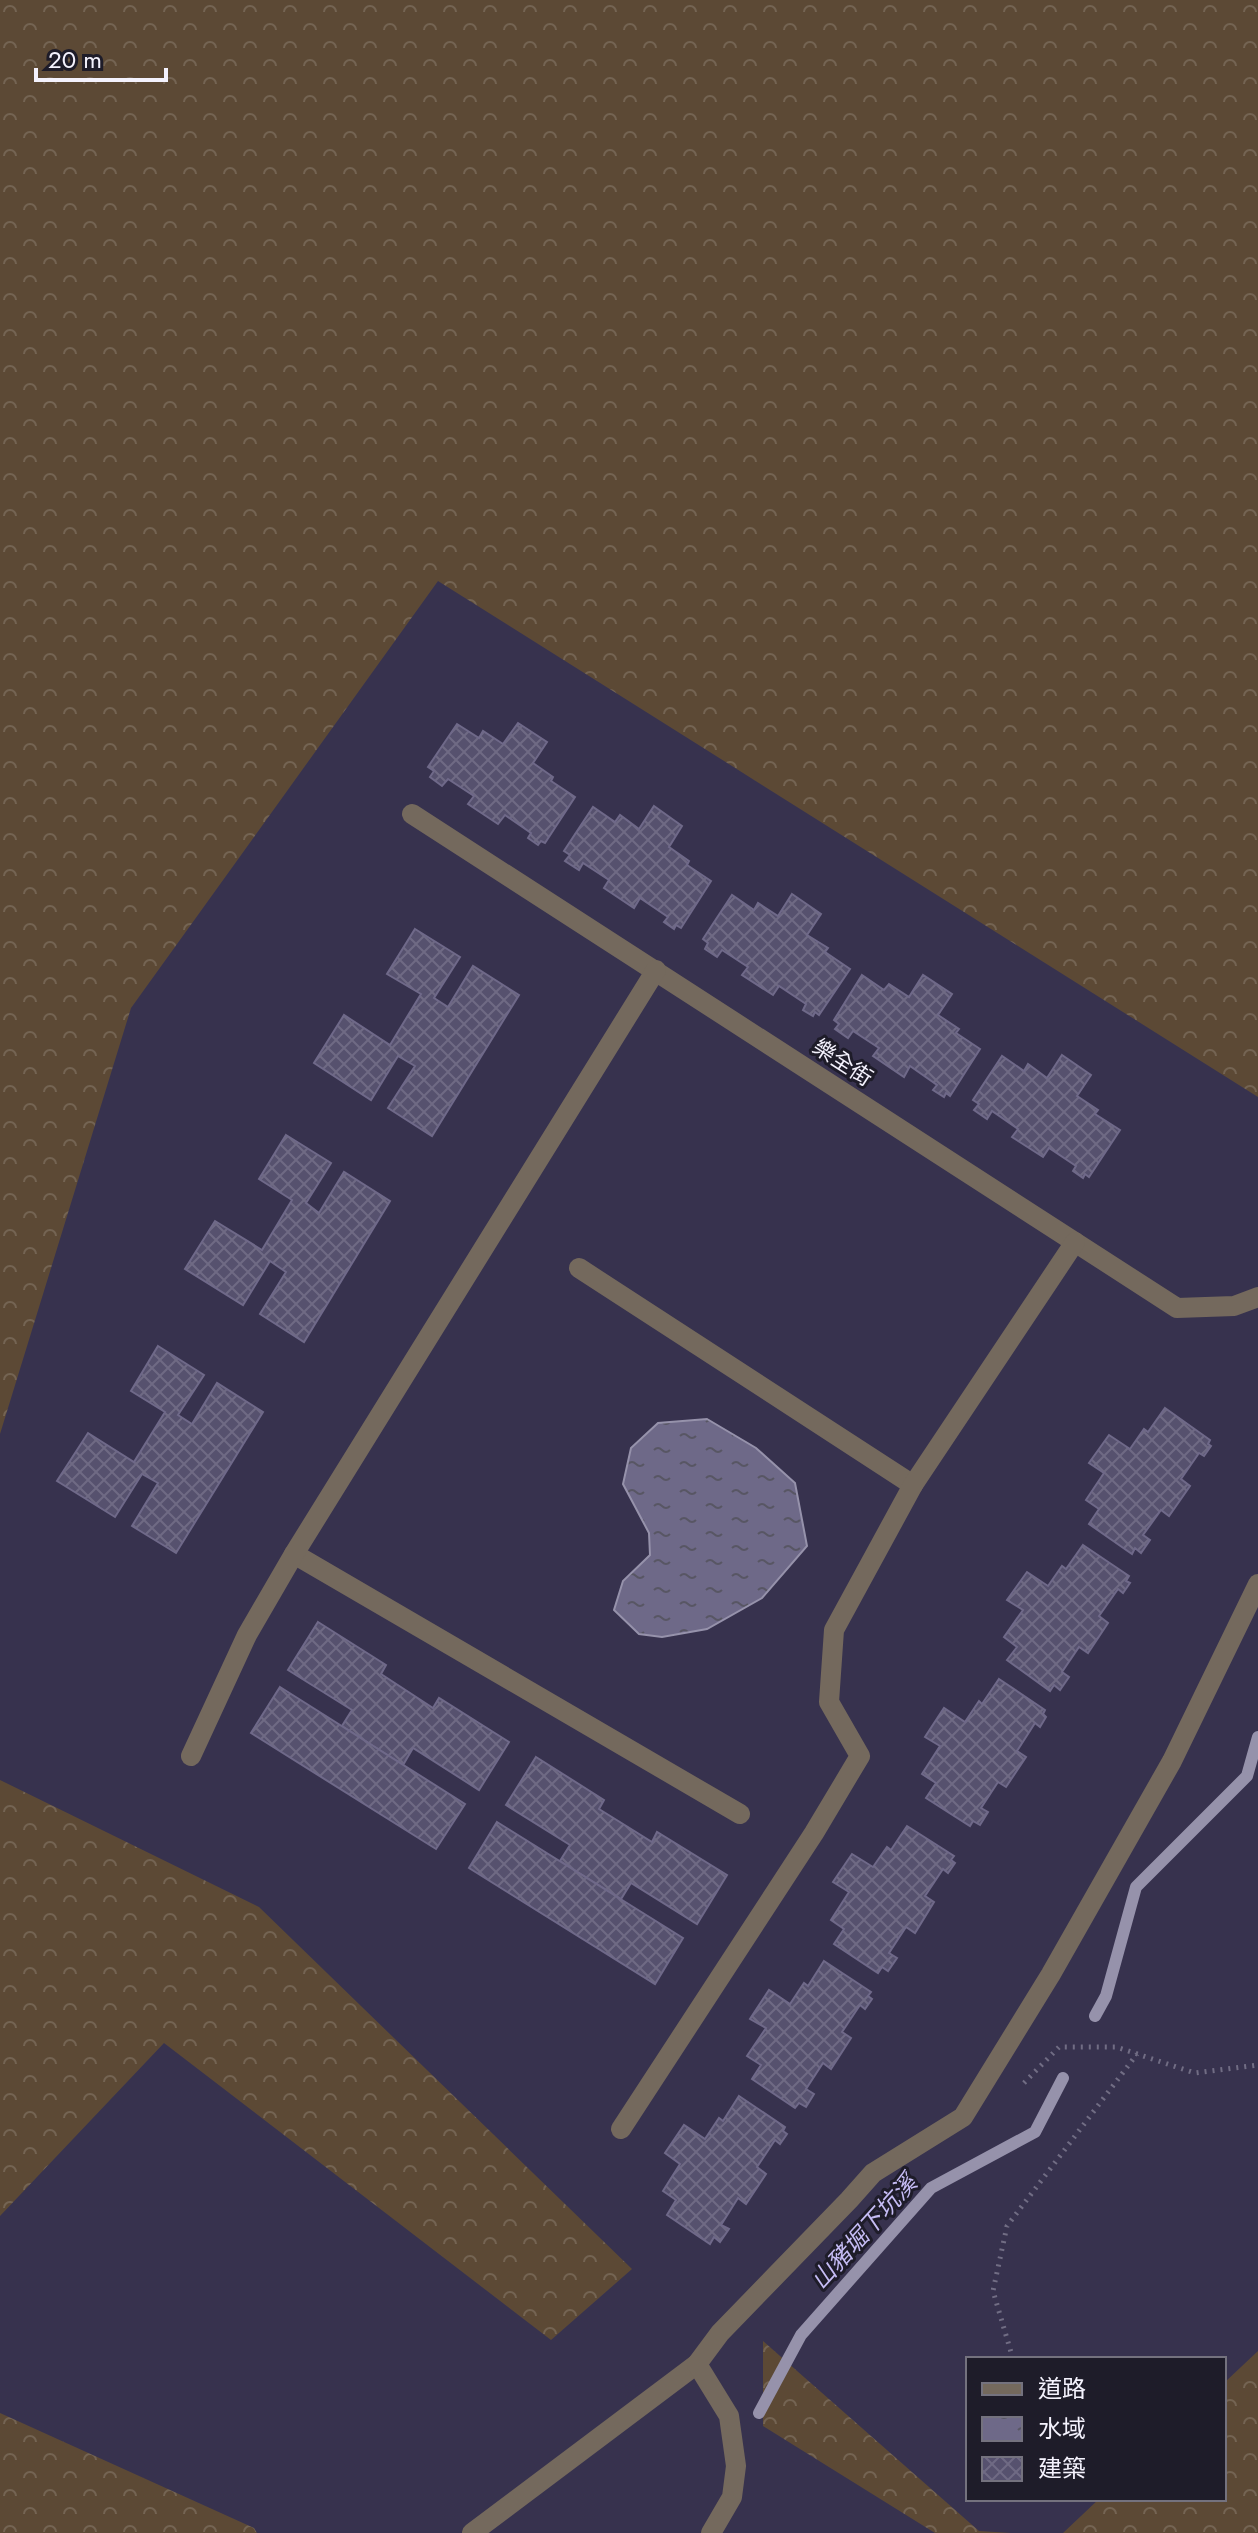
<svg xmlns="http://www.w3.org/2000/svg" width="1258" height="2533" font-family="Jost,'Noto Sans TC',sans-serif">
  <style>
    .forest { fill: url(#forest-crowns) }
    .water { fill: url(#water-ripples); stroke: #9692ab; stroke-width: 2 }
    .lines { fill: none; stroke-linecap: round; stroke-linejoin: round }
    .stream { stroke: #9692ab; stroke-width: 12 }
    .building { fill: url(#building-cross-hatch); stroke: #6f6989; stroke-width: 2 }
    .path { stroke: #716d84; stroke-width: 5; stroke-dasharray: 2 6; stroke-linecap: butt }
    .lane { stroke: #74695d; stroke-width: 20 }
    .street { stroke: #74695d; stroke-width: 20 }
    .labels { text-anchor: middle; stroke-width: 6; stroke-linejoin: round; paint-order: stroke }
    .street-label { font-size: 22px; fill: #f4f2fd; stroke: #1e1c29 }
    .water-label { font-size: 24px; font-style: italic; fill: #c5bcf4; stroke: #1e1c29 }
  </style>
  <defs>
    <pattern id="forest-crowns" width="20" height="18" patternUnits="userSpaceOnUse" patternTransform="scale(2)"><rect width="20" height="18" fill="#5c4935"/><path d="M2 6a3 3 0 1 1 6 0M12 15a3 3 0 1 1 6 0" fill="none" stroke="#746453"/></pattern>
    <pattern id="water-ripples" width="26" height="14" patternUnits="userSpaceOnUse" patternTransform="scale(2)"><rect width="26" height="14" fill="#6e6988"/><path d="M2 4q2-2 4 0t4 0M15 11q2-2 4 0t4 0" fill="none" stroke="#585664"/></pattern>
    <pattern id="building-cross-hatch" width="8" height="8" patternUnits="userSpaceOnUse" patternTransform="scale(2)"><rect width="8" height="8" fill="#56516e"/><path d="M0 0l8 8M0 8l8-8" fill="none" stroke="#6f6a84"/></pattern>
  </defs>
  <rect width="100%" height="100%" fill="#37324e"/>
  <!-- forest -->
  <g class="forest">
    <polygon points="0,0 1258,0 1258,1097 438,581 131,1008 0,1434"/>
    <polygon points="0,1780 259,1907 632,2269 551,2340 164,2043 0,2216"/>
    <polygon points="763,2341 979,2531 1011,2533 935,2533 763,2426"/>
    <polygon points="1258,2351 1258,2533 1063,2533 1099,2499 1224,2499 1224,2383"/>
    <polygon points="0,2413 254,2528 257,2533 0,2533"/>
  </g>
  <!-- water -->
  <polygon class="water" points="707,1419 756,1448 795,1483 807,1546 762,1598 707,1629 662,1637 639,1634 614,1610 623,1581 650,1555 649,1533 623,1484 631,1448 658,1423"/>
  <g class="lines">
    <!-- stream -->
    <g class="stream">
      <polyline points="1095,2016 1106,1996 1136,1887 1247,1776 1258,1737"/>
      <polyline points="759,2413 801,2335 931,2188 1035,2132 1063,2078"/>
    </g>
  </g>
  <!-- building -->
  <g class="building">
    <polygon points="518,723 547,742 533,763 553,777 551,781 575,797 545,843 541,841 538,845 528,838 531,833 505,815 498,824 468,804 474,796 448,779 442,786 430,777 434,771 428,767 457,724 479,738 483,731 503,744"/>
    <polygon points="654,806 682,826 669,847 689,861 687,865 711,881 681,928 676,925 674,929 664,922 668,917 640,898 634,908 604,888 609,880 583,863 579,870 565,861 570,855 564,851 593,807 615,822 620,815 639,829"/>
    <polygon points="792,894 821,914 807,935 828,948 825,952 850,969 819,1015 815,1012 813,1016 803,1010 806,1004 779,986 773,995 742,975 748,967 722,950 717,957 705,949 708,943 703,939 732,895 754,910 758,903 778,916"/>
    <polygon points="415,929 460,957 434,998 448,1007 473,966 519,995 432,1136 388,1108 415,1066 398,1056 371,1100 314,1063 344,1015 390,1045 421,994 387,974"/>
    <polygon points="862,975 884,990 889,984 909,997 923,975 952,994 938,1015 959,1029 956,1033 980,1049 950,1096 946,1093 944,1097 933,1090 937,1085 910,1066 904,1077 873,1056 879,1048 853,1031 848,1038 835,1029 839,1024 834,1020"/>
    <polygon points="1062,1055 1091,1075 1077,1096 1098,1110 1095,1114 1120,1130 1089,1177 1085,1174 1083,1178 1073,1171 1076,1166 1049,1148 1043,1157 1012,1137 1018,1129 992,1111 987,1119 974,1110 979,1104 973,1100 1002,1056 1024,1071 1028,1064 1047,1078"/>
    <polygon points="286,1135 331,1163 306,1203 319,1213 344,1172 390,1201 304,1342 260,1314 286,1272 270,1261 243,1305 185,1269 215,1221 262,1250 292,1200 259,1179"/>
    <polygon points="158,1346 204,1375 178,1415 192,1424 217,1383 263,1412 176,1553 132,1526 158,1483 142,1474 115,1517 57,1481 88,1433 134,1462 165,1412 131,1391"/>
    <polygon points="1165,1408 1210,1440 1208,1444 1211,1446 1204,1456 1199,1453 1181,1479 1190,1486 1169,1516 1161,1510 1143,1535 1150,1540 1141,1553 1135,1548 1132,1554 1089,1524 1099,1509 1086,1500 1104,1473 1089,1463 1109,1435 1130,1449 1144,1429 1148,1432"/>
    <polygon points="1083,1545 1129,1576 1126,1581 1130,1583 1123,1593 1118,1589 1099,1616 1108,1623 1088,1653 1079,1647 1062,1672 1069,1677 1060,1690 1054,1685 1050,1691 1007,1660 1017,1647 1004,1637 1023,1610 1007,1600 1027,1572 1048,1586 1062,1566 1066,1569"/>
    <polygon points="318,1622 386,1665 381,1674 433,1708 439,1698 509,1742 479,1790 413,1748 403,1765 342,1726 352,1710 288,1670"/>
    <polygon points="999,1679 1045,1710 1043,1714 1046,1717 1040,1727 1035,1723 1017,1751 1026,1757 1006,1787 998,1782 981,1808 988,1812 980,1825 973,1821 970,1826 926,1798 936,1783 922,1774 940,1746 925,1737 944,1708 965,1722 979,1701 982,1704"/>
    <polygon points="280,1687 465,1804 436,1849 251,1733"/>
    <polygon points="536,1757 604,1800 599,1809 652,1842 657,1832 727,1875 697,1924 631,1883 621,1899 560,1861 570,1845 506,1805"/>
    <polygon points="497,1822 683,1938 655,1984 469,1868"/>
    <polygon points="907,1826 954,1856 951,1860 955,1863 948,1873 943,1869 925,1896 934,1902 915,1933 906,1927 889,1953 897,1958 888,1971 882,1967 878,1973 834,1944 844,1929 831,1920 849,1892 833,1882 852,1854 873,1867 887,1847 891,1850"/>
    <polygon points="824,1961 871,1992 868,1996 872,1999 865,2009 860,2005 842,2032 851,2038 831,2069 823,2063 806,2089 814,2094 806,2107 799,2103 795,2108 752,2079 761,2065 747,2056 766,2028 750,2019 769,1990 790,2004 804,1983 808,1986"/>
    <polygon points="739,2096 785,2127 783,2131 787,2134 780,2144 775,2140 757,2167 766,2174 746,2204 738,2198 721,2225 729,2229 720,2242 714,2237 710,2244 667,2215 676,2200 663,2191 680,2164 665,2153 684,2125 705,2139 719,2118 723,2121"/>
  </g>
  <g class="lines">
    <!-- path -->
    <g class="path">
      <polyline points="1024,2083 1059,2047 1116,2047 1195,2073 1258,2065"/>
      <polyline points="1013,2359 993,2291 1007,2226 1137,2054"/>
    </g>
    <!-- lane -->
    <g class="lane">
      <polyline points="579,1268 913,1485"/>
      <polyline points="294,1554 740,1814"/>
      <polyline points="472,2533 697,2364"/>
      <polyline points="711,2533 732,2497 736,2466 729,2416 697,2364 720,2333 849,2200 873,2173 963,2117 1051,1974 1172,1761 1258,1584"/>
    </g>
    <!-- street -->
    <g class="street">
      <polyline points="412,814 1177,1308 1234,1306 1258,1297"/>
      <polyline points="191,1756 247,1635 294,1554 656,970"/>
      <polyline points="621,2129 814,1833 860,1756 829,1702 834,1630 913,1485 1075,1242"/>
    </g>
  </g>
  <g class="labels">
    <!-- street labels -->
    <g class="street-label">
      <text transform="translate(843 1062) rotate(33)" y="8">樂全街</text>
    </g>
    <!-- water labels -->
    <g class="water-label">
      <text transform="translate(864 2232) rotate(-48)" y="8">山豬堀下坑溪</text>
    </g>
  </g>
  <!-- legend -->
  <rect x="966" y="2357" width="260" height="144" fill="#1e1c29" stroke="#74727e" stroke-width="2"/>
  <rect x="982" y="2383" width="40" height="12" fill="#74695d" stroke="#74727e" stroke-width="2"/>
  <text x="1038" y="2397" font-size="24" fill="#f4f2fd">道路</text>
  <rect x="982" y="2417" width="40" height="24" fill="url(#water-ripples)" stroke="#74727e" stroke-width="2"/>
  <text x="1038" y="2437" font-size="24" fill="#f4f2fd">水域</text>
  <rect x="982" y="2457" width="40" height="24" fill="url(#building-cross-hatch)" stroke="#74727e" stroke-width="2"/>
  <text x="1038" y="2477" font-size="24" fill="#f4f2fd">建築</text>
  <!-- scale -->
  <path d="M36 68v12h130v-12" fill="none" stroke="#f4f2fd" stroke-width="4"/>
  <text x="48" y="68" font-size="24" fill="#f4f2fd" stroke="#1e1c29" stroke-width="6" paint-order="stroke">20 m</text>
</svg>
